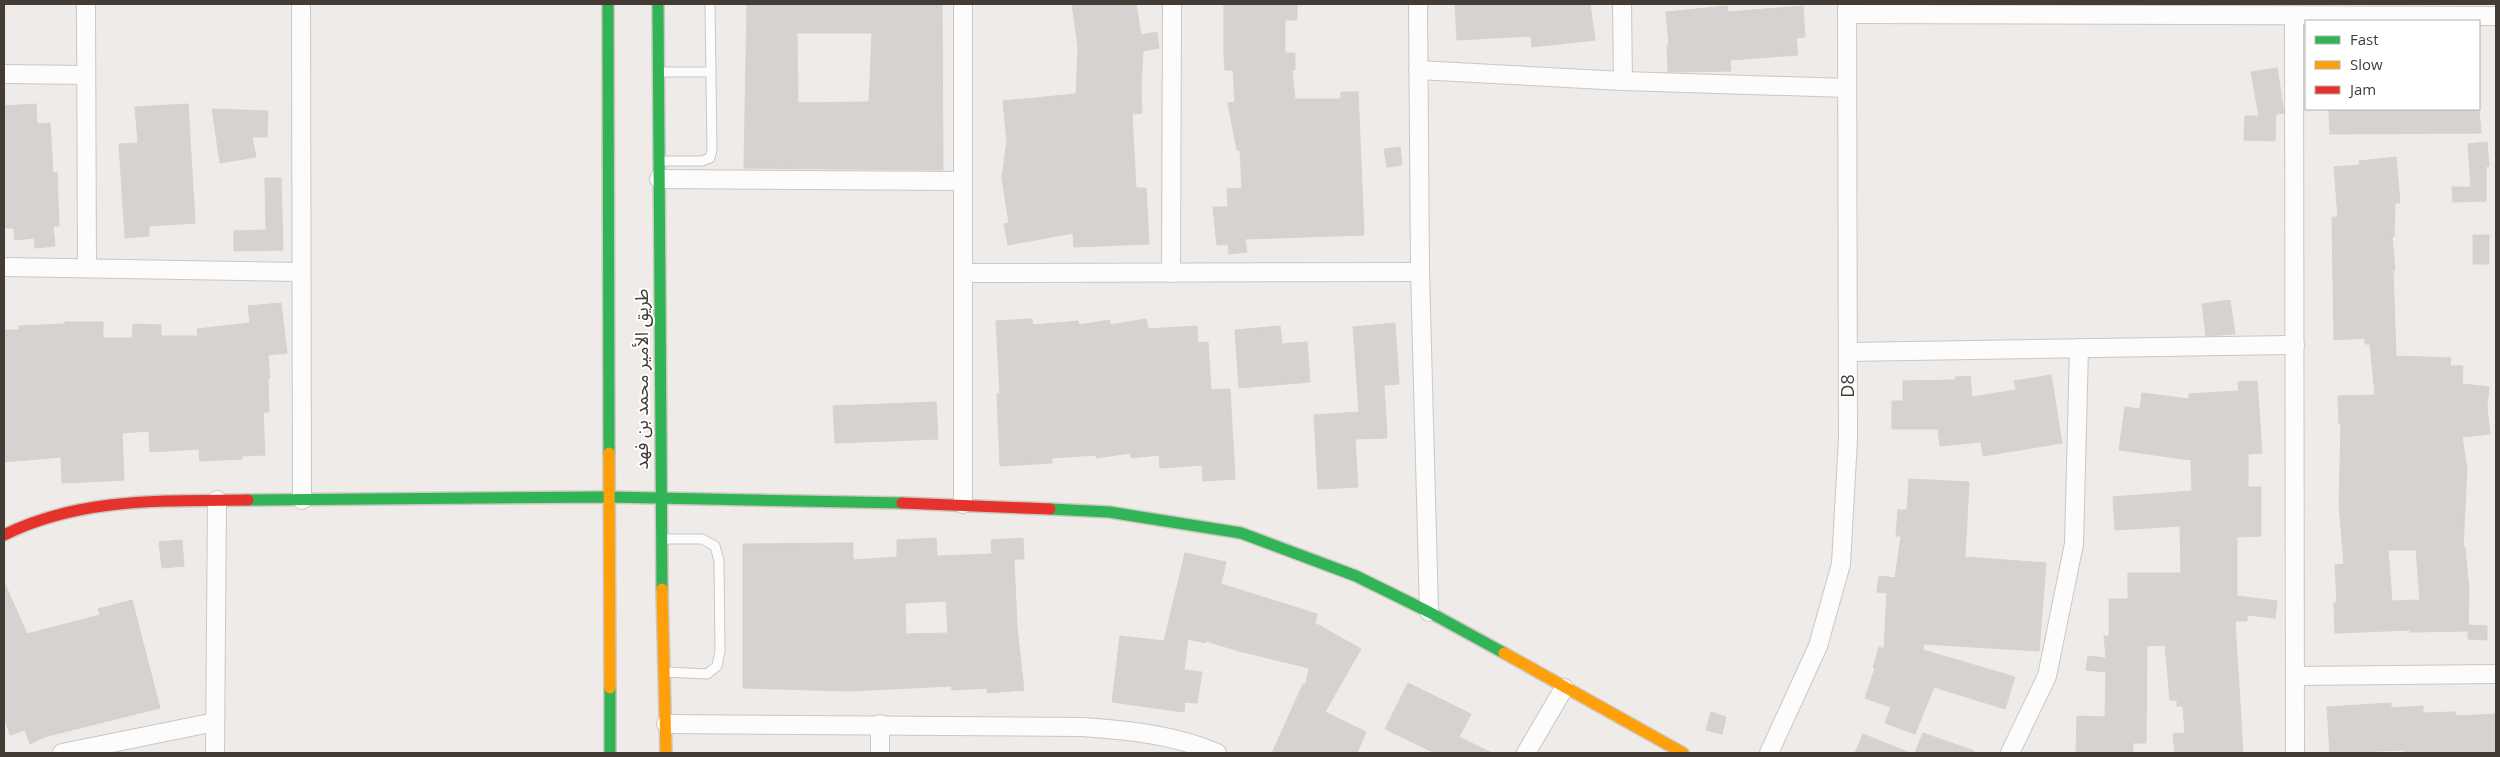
<svg xmlns="http://www.w3.org/2000/svg" width="2500" height="757" font-family="'Open Sans','Noto Sans Arabic',sans-serif">
  <style>
    .building { fill: #d6d2cf; stroke: #d6d2ce; fill-rule: evenodd }
    .lines { fill: none; stroke-linecap: round; stroke-linejoin: round }
    .lane-casing { stroke: #cbc7c4; stroke-width: 11 }
    .street-casing { stroke: #cbc7c4; stroke-width: 20 }
    .fast-casing { stroke: #cdc8bf; stroke-width: 14 }
    .slow-casing { stroke: #cdc8bf; stroke-width: 14 }
    .jam-casing { stroke: #cdc8bf; stroke-width: 14 }
    .lane { stroke: #fcfcfc; stroke-width: 9 }
    .street { stroke: #fcfcfc; stroke-width: 18 }
    .fast { stroke: #30b455; stroke-width: 11 }
    .slow { stroke: #ff9f0a; stroke-width: 11 }
    .jam { stroke: #e5322d; stroke-width: 11 }
    .labels { text-anchor: middle; stroke-width: 4; stroke-linejoin: round; paint-order: stroke }
    .street-label { font-size: 18px; fill: #443c34; stroke: #fff }
  </style>
  <rect width="100%" height="100%" fill="#eeebe8"/>
  <!-- building -->
  <g class="building">
    <path d="M747,4H942L943,170L744,168ZM797,33H872L869,102L798,103Z"/>
    <polygon points="1072,4 1136,4 1141,35 1157,32 1159,48 1143,51 1141,86 1142,113 1132,114 1136,188 1146,188 1149,244 1074,247 1073,233 1008,245 1004,224 1009,223 1002,178 1007,141 1003,101 1076,94 1078,47"/>
    <polygon points="1224,4 1297,4 1297,20 1285,20 1285,53 1295,53 1295,70 1292,70 1295,99 1341,99 1341,92 1358,92 1364,235 1245,239 1247,252 1229,254 1228,244 1217,245 1213,207 1228,207 1227,189 1242,188 1240,150 1237,150 1228,103 1235,102 1233,70 1225,70 1224,56"/>
    <polygon points="1455,4 1590,4 1595,40 1532,47 1531,36 1457,40"/>
    <polygon points="1727,6 1728,12 1803,6 1805,37 1796,38 1798,55 1730,60 1731,71 1668,72 1667,45 1669,45 1666,12"/>
    <polygon points="2277,68 2284,113 2276,114 2275,141 2244,140 2245,116 2259,116 2251,72"/>
    <polygon points="36,104 37,124 50,123 53,173 57,172 59,226 53,226 55,246 35,248 34,238 15,240 14,228 4,228 4,106"/>
    <polygon points="188,104 195,223 149,226 149,236 125,238 119,144 138,143 135,107"/>
    <polygon points="212,109 268,111 267,137 252,137 256,157 220,163"/>
    <polygon points="2329,109 2479,109 2481,133 2330,134"/>
    <polygon points="2487,142 2489,166 2486,167 2486,201 2453,202 2452,187 2471,187 2468,144"/>
    <polygon points="1400,147 1402,165 1387,167 1384,149"/>
    <path d="M2396,157L2400,203H2395L2394,237H2392L2395,270H2393L2396,356L2451,358L2450,366H2463L2462,384L2489,387L2487,407L2490,434L2462,437L2467,469L2463,548L2465,547L2469,591L2468,631L2410,632V630L2335,633L2334,603H2337L2335,565L2344,564L2339,504L2341,424H2339L2338,396L2375,395L2370,344H2365V338L2334,340L2332,217H2338L2334,167L2360,165L2359,161ZM2388,550H2416L2420,600L2392,601Z"/>
    <polygon points="265,178 281,178 283,250 234,251 234,231 266,230"/>
    <rect x="2473" y="235" width="16" height="29"/>
    <polygon points="2230,300 2235,334 2206,336 2202,304"/>
    <polygon points="281,303 287,353 268,355 270,378 268,379 269,412 263,412 265,455 241,456 242,459 200,461 199,449 150,452 149,431 122,433 124,480 62,483 61,457 4,462 4,330 19,330 19,326 65,324 65,322 103,322 103,338 132,338 133,324 161,325 161,336 198,336 197,329 250,323 248,306"/>
    <polygon points="1032,319 1033,325 1078,321 1079,325 1110,320 1110,325 1146,319 1148,329 1197,326 1198,343 1208,342 1211,390 1230,389 1235,479 1203,481 1202,465 1160,468 1159,455 1131,458 1130,453 1096,458 1096,455 1052,458 1052,463 1000,466 997,394 1000,394 996,321"/>
    <polygon points="1395,323 1399,384 1384,385 1387,438 1355,439 1358,487 1318,489 1314,415 1359,412 1353,327"/>
    <polygon points="1280,326 1282,344 1307,342 1310,382 1239,388 1235,330"/>
    <polygon points="2051,375 2062,443 1983,456 1981,442 1940,446 1938,429 1892,429 1892,401 1903,401 1903,381 1955,380 1955,377 1970,376 1972,397 2016,390 2014,381"/>
    <polygon points="2257,381 2262,453 2248,454 2248,487 2261,487 2261,536 2237,537 2237,596 2277,601 2275,618 2247,615 2247,621 2235,621 2243,753 2175,753 2173,734 2185,733 2183,706 2177,706 2177,700 2170,700 2165,645 2147,646 2146,743 2133,743 2133,753 2076,753 2077,716 2105,717 2106,672 2086,670 2088,656 2106,658 2104,636 2109,636 2109,599 2128,599 2128,573 2181,573 2180,526 2115,530 2113,497 2192,491 2191,460 2119,450 2125,407 2140,409 2142,393 2189,399 2189,394 2239,391 2238,382"/>
    <polygon points="936,402 938,439 835,443 833,406"/>
    <polygon points="1909,479 1969,482 1965,557 2046,563 2039,651 1924,644 1923,650 2015,677 2005,709 1934,687 1915,734 1885,723 1891,707 1865,698 1875,668 1873,667 1879,647 1884,649 1887,593 1877,592 1879,576 1895,578 1901,536 1896,536 1898,510 1907,510"/>
    <path d="M936,538L937,556L992,554L991,540L1023,538L1024,559H1014L1017,628L1024,690L987,693V688L952,690L951,686L849,691L743,688V544L853,543V560L897,557V540ZM946,601L948,633L906,634L905,603Z"/>
    <polygon points="182,540 184,566 162,568 159,542"/>
    <polygon points="1185,553 1226,562 1221,584 1317,614 1315,623 1361,649 1325,712 1366,732 1357,753 1272,753 1303,684 1306,684 1309,668 1239,651 1206,641 1205,643 1188,639 1184,670 1202,672 1197,703 1185,702 1184,712 1112,702 1120,636 1164,641"/>
    <polygon points="4,582 27,634 100,615 98,609 132,600 160,708 44,737 30,744 25,730 10,735 4,715"/>
    <polygon points="2468,625 2487,626 2487,640 2468,639"/>
    <polygon points="1408,683 1471,714 1459,737 1492,753 1435,753 1385,729"/>
    <polygon points="2391,703 2391,708 2423,706 2423,713 2455,712 2456,716 2496,714 2496,753 2404,753 2404,750 2330,753 2327,707"/>
    <polygon points="1711,712 1726,717 1722,734 1706,730"/>
    <polygon points="1923,733 1974,751 1974,753 1915,753"/>
    <polygon points="1863,734 1910,753 1855,753"/>
  </g>
  <g class="lines">
    <!-- lane casing -->
    <g class="lane-casing">
      <g id="lane">
        <polyline points="661,72 711,72"/>
        <polyline points="659,161 702,161 710,158 712,150 710,4"/>
        <polyline points="661,539 702,539 715,546 719,561 720,651 717,666 707,674 666,672"/>
      </g>
    </g>
    <!-- street casing -->
    <g class="street-casing">
      <g id="street">
        <polyline points="86,4 87,268"/>
        <polyline points="301,4 302,500"/>
        <polyline points="963,4 963,504"/>
        <polyline points="1418,4 1420,272 1429,612"/>
        <polyline points="1847,14 2496,16"/>
        <polyline points="2294,16 2295,753"/>
        <polyline points="1418,70 1623,81 1622,4"/>
        <polyline points="4,74 86,75"/>
        <polyline points="1623,81 1847,88"/>
        <polyline points="659,179 963,181"/>
        <polyline points="4,267 301,272"/>
        <polyline points="963,273 1420,272"/>
        <polyline points="1171,273 1172,4"/>
        <polyline points="1848,352 2295,345"/>
        <polyline points="2295,676 2496,674"/>
        <path d="M666,724L1082,727C1128,730 1175,735 1217,753"/>
        <polyline points="880,724 880,753"/>
        <polyline points="62,753 215,722"/>
        <polyline points="215,753 217,500"/>
        <polyline points="1526,753 1564,688"/>
        <polyline points="1769,753 1818,646 1841,564 1848,439 1847,4"/>
        <polyline points="2010,753 2047,676 2074,544 2079,348"/>
      </g>
    </g>
    <!-- fast casing -->
    <g class="fast-casing">
      <g id="fast">
        <polyline points="608,4 609,453"/>
        <polyline points="658,4 662,589"/>
        <polyline points="248,500 608,497 902,503"/>
        <polyline points="1050,509 1109,512 1241,533 1356,576 1429,612 1504,653"/>
        <polyline points="610,688 610,753"/>
      </g>
    </g>
    <!-- slow casing -->
    <g class="slow-casing">
      <g id="slow">
        <polyline points="609,453 610,688"/>
        <polyline points="662,589 666,753"/>
        <polyline points="1504,653 1683,753"/>
      </g>
    </g>
    <!-- jam casing -->
    <g class="jam-casing">
      <g id="jam">
        <polyline points="902,503 1050,509"/>
        <path d="M4,535C80,497 165,501 248,500"/>
      </g>
    </g>
    <!-- lane -->
    <use href="#lane" class="lane"/>
    <!-- street -->
    <use href="#street" class="street"/>
    <!-- fast -->
    <use href="#fast" class="fast"/>
    <!-- slow -->
    <use href="#slow" class="slow"/>
    <!-- jam -->
    <use href="#jam" class="jam"/>
  </g>
  <g class="labels">
    <!-- street labels -->
    <g class="street-label">
      <text transform="translate(642 379) rotate(-90)" y="6">طريق الأمير محمد بن فهد</text>
      <text transform="translate(1848 386) rotate(-90)" y="6">D8</text>
    </g>
  </g>
  <!-- border -->
  <rect width="2500" height="757" fill="none" stroke="#443c34" stroke-width="10"/>
  <!-- legend -->
  <rect x="2305" y="20" width="175" height="90" fill="#ffffff" stroke="#b4b1ae"/>
  <rect x="2315" y="36" width="25" height="8" fill="#30b455" stroke="#b4b1ae"/>
  <text x="2350" y="45" font-size="15" fill="#443c34">Fast</text>
  <rect x="2315" y="61" width="25" height="8" fill="#ff9f0a" stroke="#b4b1ae"/>
  <text x="2350" y="70" font-size="15" fill="#443c34">Slow</text>
  <rect x="2315" y="86" width="25" height="8" fill="#e5322d" stroke="#b4b1ae"/>
  <text x="2350" y="95" font-size="15" fill="#443c34">Jam</text>
</svg>
